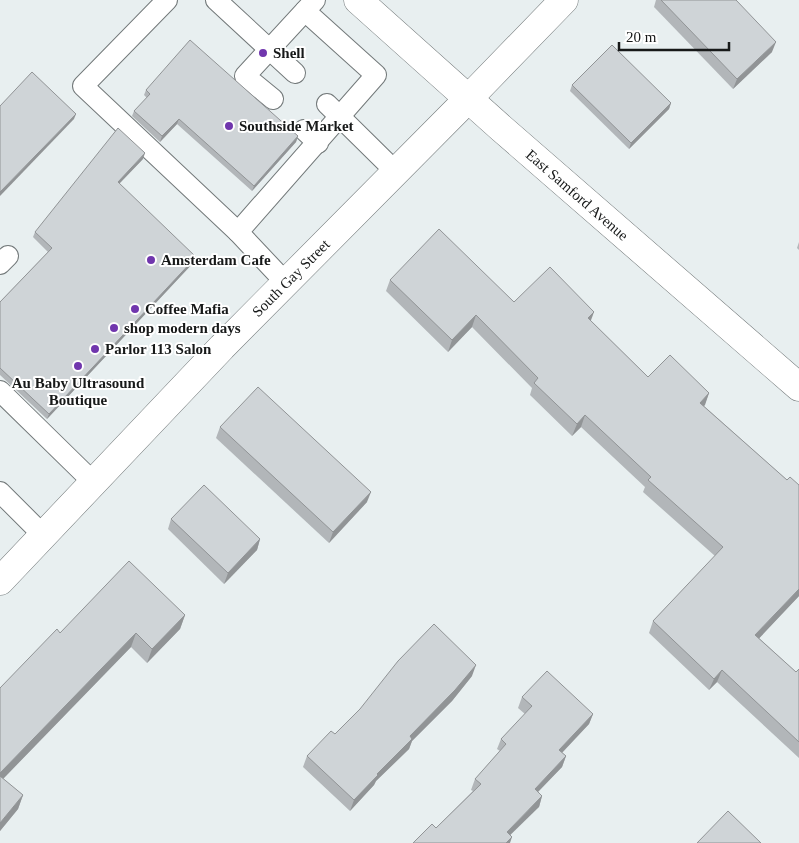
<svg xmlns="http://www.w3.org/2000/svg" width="799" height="843" font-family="'Times New Roman',serif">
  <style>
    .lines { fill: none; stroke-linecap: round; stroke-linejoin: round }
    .service-casing { stroke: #727879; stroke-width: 22 }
    .minor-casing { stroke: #727879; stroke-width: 29 }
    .tertiary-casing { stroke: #727879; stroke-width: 29 }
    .service { stroke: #fff; stroke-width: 20 }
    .minor { stroke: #fff; stroke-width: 28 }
    .tertiary { stroke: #fff; stroke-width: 28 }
    .wall { fill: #b2b6b9 }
    .shaded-wall { fill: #919496 }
    .building { fill: #cfd4d7; stroke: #919496 }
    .poi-dot { fill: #7036ad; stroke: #fff; stroke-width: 2 }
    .labels { text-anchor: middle; stroke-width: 4; stroke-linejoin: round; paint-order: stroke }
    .poi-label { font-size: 15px; font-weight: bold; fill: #171919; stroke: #fff; text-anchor: start }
    .street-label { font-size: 15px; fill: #171919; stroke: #fff }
  </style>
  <rect width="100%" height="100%" fill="#e8eff0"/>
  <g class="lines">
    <!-- service casing -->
    <g class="service-casing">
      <g id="service">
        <polyline points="167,0 83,86 238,232 376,75 305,11"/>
        <polyline points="216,0 295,73"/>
        <polyline points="273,99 245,76 315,0"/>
        <polyline points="327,104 397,173"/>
        <polyline points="304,130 318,143"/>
        <polyline points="238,232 286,283"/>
        <polyline points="0,264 8,256"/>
        <polyline points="0,391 94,483"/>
        <polyline points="0,492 43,535"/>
      </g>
    </g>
    <!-- minor casing -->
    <g class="minor-casing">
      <polyline id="minor" points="0,581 222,347 468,99"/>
    </g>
    <!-- tertiary casing -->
    <g class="tertiary-casing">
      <g id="tertiary">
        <polyline points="358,0 501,128 799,387"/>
        <polyline points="468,99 564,0"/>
      </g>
    </g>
    <!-- service -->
    <use href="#service" class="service"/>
    <!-- minor -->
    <use href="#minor" class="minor"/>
    <!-- tertiary -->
    <use href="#tertiary" class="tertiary"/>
  </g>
  <!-- wall -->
  <g class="wall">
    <polygon points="656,0 736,0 772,52 733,89 654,7"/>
    <polygon points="572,85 671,103 669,109 629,149 570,91"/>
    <polygon points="146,90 298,136 296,142 252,191 177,124 160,142 132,116 134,111 147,98 144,95"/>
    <polygon points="143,159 119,184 194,262 47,419 0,375 0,302 48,252 33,237 35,232"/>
    <polygon points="799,242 799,250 797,248"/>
    <polygon points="390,280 514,302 591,321 648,377 709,393 704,406 787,480 799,485 799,596 759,638 796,672 799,669 799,758 717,682 709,690 649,633 653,621 715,556 643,492 645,487 581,427 572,436 530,395 532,388 472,327 448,352 386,291"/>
    <polygon points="220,427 367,502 329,543 216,438"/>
    <polygon points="171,519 260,539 257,550 224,584 168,529"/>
    <polygon points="185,615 180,629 147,663 131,647 3,779 23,795 18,809 0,831 0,688 60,633"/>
    <polygon points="472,676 452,701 412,741 409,749 376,781 374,785 350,811 303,767 307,756 335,734"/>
    <polygon points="522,697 593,714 589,724 562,753 566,756 562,767 538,792 542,796 539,807 436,828 473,791 471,790 475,779 500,751 497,749 501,739 525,714 518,708"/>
  </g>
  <!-- shaded-wall -->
  <g class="shaded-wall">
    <polygon points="776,42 772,52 733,89 737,79"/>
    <polygon points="671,103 669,109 629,149 631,143"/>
    <polygon points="76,114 74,119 0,196 0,192"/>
    <polygon points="179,119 177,124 160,142 162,136"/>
    <polygon points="298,136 296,142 252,191 254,186"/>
    <polygon points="145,153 143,159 116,187 118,182"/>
    <polygon points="196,257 194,262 47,419 49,414"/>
    <polygon points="594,312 590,323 588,318"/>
    <polygon points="476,315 472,327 448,352 452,340"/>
    <polygon points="709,393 705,405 696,414 700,403"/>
    <polygon points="585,415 581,427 572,436 577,424"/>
    <polygon points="371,492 367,502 329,543 333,532"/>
    <polygon points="260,539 257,550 224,584 228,573"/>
    <polygon points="799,589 799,596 751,647 755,635"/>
    <polygon points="185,615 180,629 147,663 152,649"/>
    <polygon points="136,633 131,647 0,782 0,773"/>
    <polygon points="476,665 472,676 452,701 412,741 409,749 376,781 374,785 350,811 354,800 377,774 410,736"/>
    <polygon points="722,670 717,682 709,690 714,679"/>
    <polygon points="593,714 589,724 555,760 559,750"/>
    <polygon points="566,756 562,767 531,799 535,789"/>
    <polygon points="23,795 18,809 0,831 0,823"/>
    <polygon points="542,796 539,807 503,842 507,832"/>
    <polygon points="512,837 510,843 506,843"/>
  </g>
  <!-- building -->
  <g class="building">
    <polygon points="661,0 736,0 776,42 737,79"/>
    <polygon points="190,40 298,136 254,186 179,119 162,136 134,111 150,94 146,90"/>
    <polygon points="612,45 671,103 631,143 572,85"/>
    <polygon points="32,72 76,114 0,192 0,106"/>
    <polygon points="118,128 145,153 118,182 196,257 49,414 0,368 0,302 52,248 35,232"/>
    <polygon points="439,229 514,302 550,267 594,312 588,318 648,377 670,355 709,393 700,403 787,480 790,477 799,485 799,589 755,635 796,672 799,669 799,742 722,670 714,679 653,621 723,547 648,480 651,477 585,415 577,424 534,383 538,378 476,315 452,340 390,280"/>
    <polygon points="258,387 371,492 333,532 220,427"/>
    <polygon points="204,485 260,539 228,573 171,519"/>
    <polygon points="129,561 185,615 152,649 136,633 0,773 0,688 57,629 60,633"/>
    <polygon points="434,624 476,665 455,690 410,736 412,739 377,774 378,775 354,800 307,756 331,731 335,734 360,709 398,661"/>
    <polygon points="547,671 593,714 559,750 566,756 535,789 542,796 507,832 512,837 506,843 413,843 432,824 436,828 481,784 475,779 506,744 501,739 532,706 522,697"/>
    <polygon points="0,776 23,795 0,823"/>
    <polygon points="728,811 761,843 697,843"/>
  </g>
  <!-- markers -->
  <g class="poi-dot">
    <circle cx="263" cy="53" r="5"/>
    <circle cx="229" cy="126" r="5"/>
    <circle cx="151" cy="260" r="5"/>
    <circle cx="135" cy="309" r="5"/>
    <circle cx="114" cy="328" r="5"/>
    <circle cx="95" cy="349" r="5"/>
    <circle cx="78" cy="366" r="5"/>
  </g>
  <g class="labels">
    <!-- poi labels -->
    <g class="poi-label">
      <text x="273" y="58">Shell</text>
      <text x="239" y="131">Southside Market</text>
      <text x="161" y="265">Amsterdam Cafe</text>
      <text x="145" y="314">Coffee Mafia</text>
      <text x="124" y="333">shop modern days</text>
      <text x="105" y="354">Parlor 113 Salon</text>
      <text x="78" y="388" text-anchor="middle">Au Baby Ultrasound<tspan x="78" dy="17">Boutique</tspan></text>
    </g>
    <!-- street labels -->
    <g class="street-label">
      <text transform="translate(577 195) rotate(41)" y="5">East Samford Avenue</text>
      <text transform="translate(291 278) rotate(-45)" y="5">South Gay Street</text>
    </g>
  </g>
  <!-- scale -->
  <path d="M619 42v8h110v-8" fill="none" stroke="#171919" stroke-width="2.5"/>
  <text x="626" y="42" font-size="15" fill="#171919" stroke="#ffffff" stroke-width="4" paint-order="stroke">20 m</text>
</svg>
